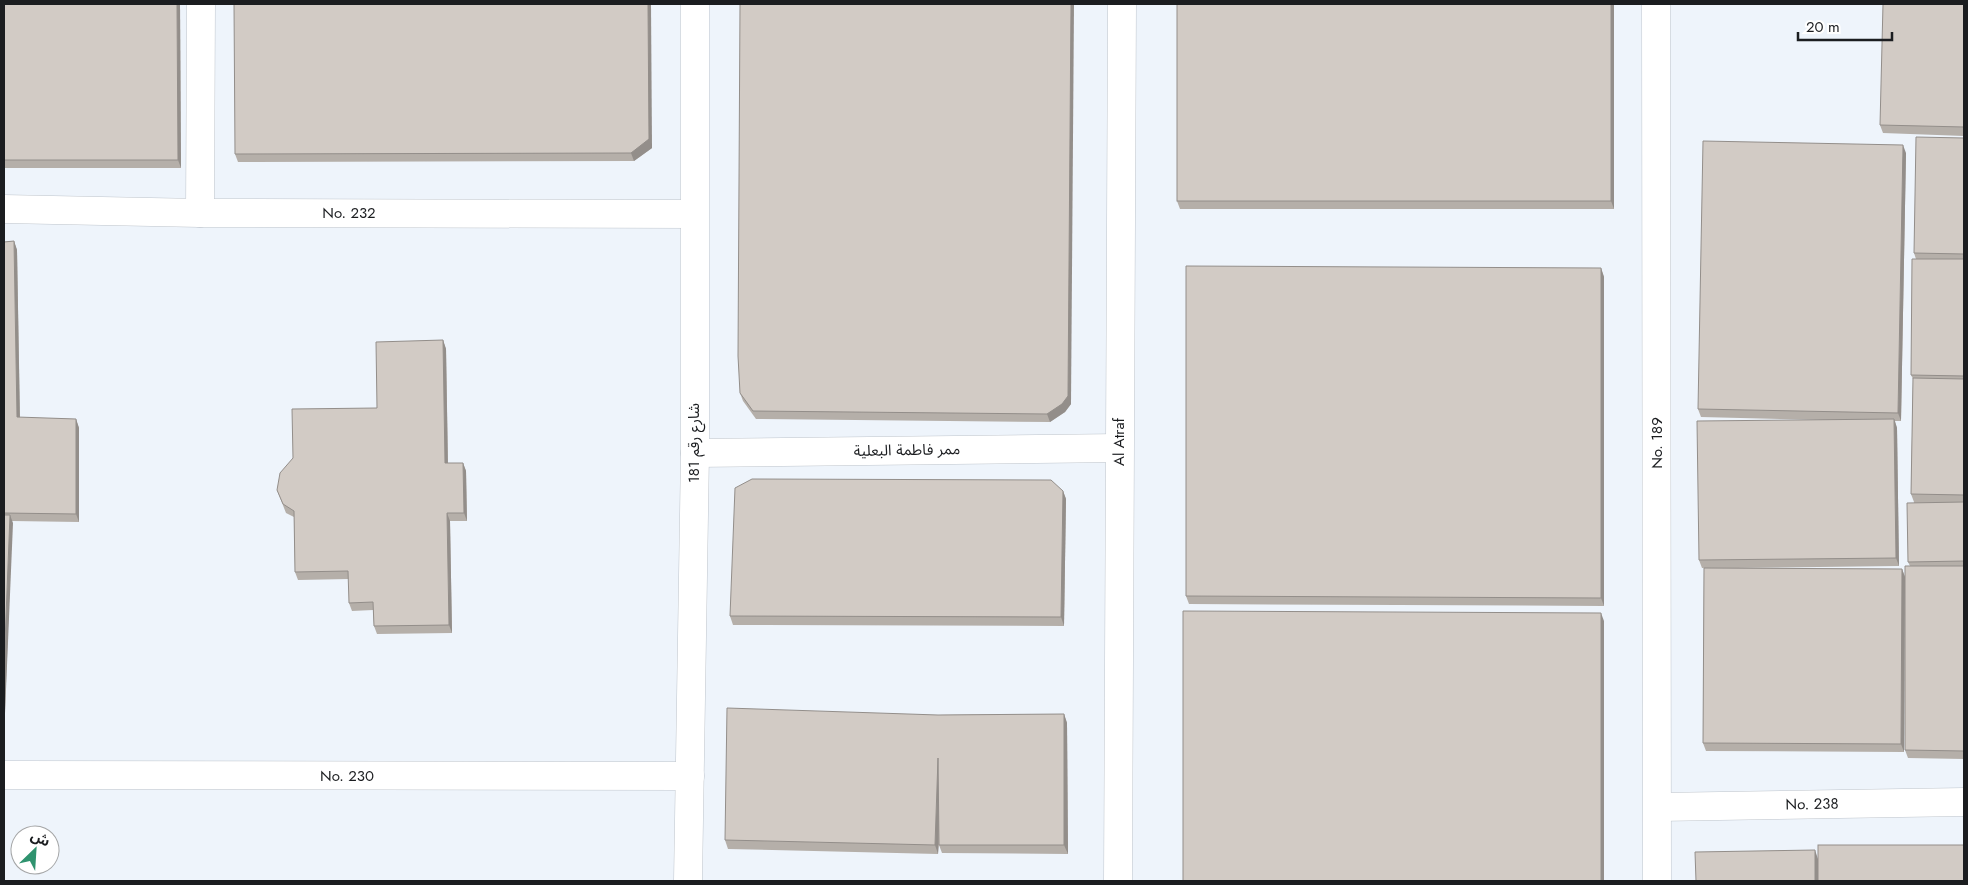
<svg xmlns="http://www.w3.org/2000/svg" width="1968" height="885" font-family="Jost,'Noto Sans Arabic',sans-serif">
  <style>
    .lines { fill: none; stroke-linecap: round; stroke-linejoin: round }
    .minor-casing { stroke: #bfc5cc; stroke-width: 29 }
    .minor { stroke: #fff; stroke-width: 28 }
    .wall { fill: #b5afa9 }
    .shaded-wall { fill: #938e8a }
    .building { fill: #d2cbc5; stroke: #938e8a }
    .labels { text-anchor: middle; stroke-width: 5; stroke-linejoin: round; paint-order: stroke }
    .street-label { font-size: 15px; fill: #1b1d20; stroke: #fff }
  </style>
  <rect width="100%" height="100%" fill="#eef4fb"/>
  <g class="lines">
    <!-- minor casing -->
    <g class="minor-casing">
      <g id="minor">
        <polyline points="1656,4 1657,881"/>
        <polyline points="4,209 200,213 694,214"/>
        <polyline points="200,213 201,4"/>
        <polyline points="695,453 1119,448"/>
        <polyline points="4,775 690,776"/>
        <polyline points="1659,807 1964,802"/>
        <polyline points="688,881 695,453 695,4"/>
        <polyline points="1118,881 1122,4"/>
      </g>
    </g>
    <!-- minor -->
    <use href="#minor" class="minor"/>
  </g>
  <!-- wall -->
  <g class="wall">
    <polygon points="4,4 180,4 181,168 4,168"/>
    <polygon points="1614,4 1614,209 1180,209 1177,201"/>
    <polygon points="1964,4 1964,136 1883,133 1880,125"/>
    <polygon points="1964,138 1964,759 1908,758 1905,750 1910,566 1908,562 1914,502 1911,494 1913,379 1911,375 1916,259 1914,253"/>
    <polygon points="652,148 634,161 238,162 235,154"/>
    <polygon points="1906,153 1901,421 1895,421 1897,428 1899,566 1736,568 1902,569 1905,577 1904,752 1706,751 1703,743 1704,568 1702,568 1699,560 1824,420 1701,417 1698,409"/>
    <polygon points="14,241 17,250 20,418 76,419 79,428 79,522 12,521 4,738 4,242"/>
    <polygon points="1601,268 1604,277 1604,606 1189,604 1186,596"/>
    <polygon points="443,340 446,349 448,463 463,463 466,471 467,521 450,521 452,633 377,634 374,626 373,610 352,611 349,603 349,579 298,580 295,572 294,517 286,513 277,490 377,408"/>
    <polygon points="740,393 1071,404 1065,412 1050,422 756,419 743,401"/>
    <polygon points="1063,491 1066,499 1064,626 733,625 730,616"/>
    <polygon points="1064,714 1067,723 1068,854 942,853 939,845 938,854 728,849 725,840 938,715"/>
  </g>
  <!-- shaded-wall -->
  <g class="shaded-wall">
    <polygon points="177,4 180,4 181,168 178,160"/>
    <polygon points="648,4 651,4 652,148 634,161 631,153"/>
    <polygon points="1071,4 1074,4 1071,404 1065,412 1050,422 1047,414"/>
    <polygon points="1611,4 1614,4 1614,209 1611,201"/>
    <polygon points="1903,145 1906,153 1901,421 1898,413"/>
    <polygon points="14,241 17,250 20,426 17,417"/>
    <polygon points="1601,268 1604,277 1604,606 1601,598"/>
    <polygon points="443,340 446,349 448,472 445,463"/>
    <polygon points="76,419 79,428 79,522 76,514"/>
    <polygon points="1894,419 1897,428 1899,566 1896,558"/>
    <polygon points="463,463 466,471 467,521 464,513"/>
    <polygon points="1063,491 1066,499 1064,626 1061,617"/>
    <polygon points="447,513 450,521 452,633 449,625"/>
    <polygon points="10,515 13,523 4,737 4,667"/>
    <polygon points="1902,569 1905,577 1904,752 1901,744"/>
    <polygon points="1601,613 1604,621 1604,881 1601,881"/>
    <polygon points="1064,714 1067,723 1068,854 1064,845"/>
    <polygon points="938,758 941,766 938,854 935,845"/>
    <polygon points="1815,850 1818,859 1818,881 1815,881"/>
  </g>
  <!-- building -->
  <g class="building">
    <polygon points="4,4 177,4 178,160 4,160"/>
    <polygon points="234,4 648,4 649,139 631,153 235,154"/>
    <polygon points="740,4 1071,4 1068,396 1062,404 1047,414 753,411 740,393 738,356"/>
    <rect x="1177" y="4" width="434" height="197"/>
    <polygon points="1883,4 1964,4 1964,127 1880,125"/>
    <polygon points="1916,137 1964,138 1964,254 1914,253"/>
    <polygon points="1703,141 1903,145 1898,413 1698,409"/>
    <polygon points="14,241 17,417 76,419 76,514 4,513 4,242"/>
    <polygon points="1912,259 1964,259 1964,376 1911,375"/>
    <polygon points="1186,266 1601,268 1601,598 1186,596"/>
    <polygon points="443,340 445,463 463,463 464,513 447,513 449,625 374,626 373,602 349,603 348,571 295,572 294,511 283,504 277,490 280,473 293,458 292,409 377,408 376,342"/>
    <polygon points="1913,378 1964,379 1964,495 1911,494"/>
    <polygon points="1894,419 1896,558 1699,560 1697,421"/>
    <polygon points="752,479 1051,480 1063,491 1061,617 730,616 735,488"/>
    <polygon points="1964,502 1964,561 1908,562 1907,503"/>
    <polygon points="4,515 10,515 4,667"/>
    <polygon points="1905,566 1964,566 1964,751 1905,750"/>
    <polygon points="1704,568 1902,569 1901,744 1703,743"/>
    <polygon points="1183,611 1601,613 1601,881 1183,881"/>
    <polygon points="727,708 938,715 1064,714 1064,845 939,845 938,758 935,845 725,840"/>
    <rect x="1818" y="845" width="146" height="36"/>
    <polygon points="1815,850 1815,881 1696,881 1695,852"/>
  </g>
  <g class="labels">
    <!-- street labels -->
    <g class="street-label">
      <text x="349" y="218">No. 232</text>
      <text transform="translate(1119 442) rotate(-90)" y="5">Al Atraf</text>
      <text transform="translate(694 443) rotate(-90)" y="5">شارع رقم 181</text>
      <text transform="translate(1657 443) rotate(-90)" y="5">No. 189</text>
      <text transform="translate(907 450) rotate(-1)" y="5">ممر فاطمة البعلية</text>
      <text x="347" y="781">No. 230</text>
      <text transform="translate(1812 804) rotate(-1)" y="5">No. 238</text>
    </g>
  </g>
  <!-- border -->
  <rect width="1968" height="885" fill="none" stroke="#1b1d20" stroke-width="10"/>
  <!-- north arrow -->
  <g transform="translate(35 850) rotate(25)"><circle r="24" fill="#ffffff" stroke="#a4a5a6"/>
  <path d="M0-4L9 19L0 12L-9 19Z" fill="#2f936f"/>
  <text y="-8" font-size="14" font-weight="bold" text-anchor="middle" fill="#1b1d20">ش</text>
  </g>
  <!-- scale -->
  <path d="M1798 32v8h94v-8" fill="none" stroke="#1b1d20" stroke-width="2.5"/>
  <text x="1806" y="32" font-size="15" fill="#1b1d20" stroke="#ffffff" stroke-width="4" paint-order="stroke">20 m</text>
</svg>
